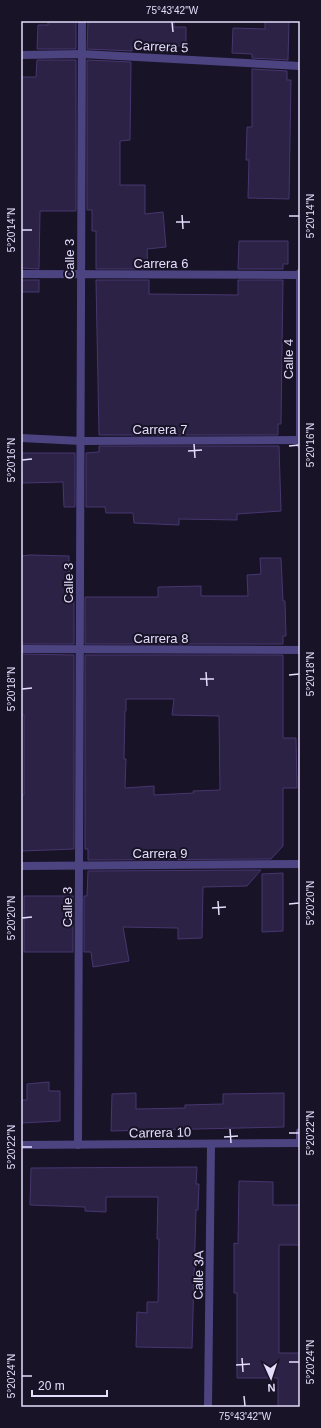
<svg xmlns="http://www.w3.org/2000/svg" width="321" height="1428" font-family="Helvetica,sans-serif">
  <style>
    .building { fill: #2c2246; stroke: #47366f; fill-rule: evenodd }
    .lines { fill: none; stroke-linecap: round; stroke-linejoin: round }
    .minor { stroke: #4c4480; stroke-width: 8 }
    .ticks { fill: none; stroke: #e4ddfb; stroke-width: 1.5 }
    .labels { text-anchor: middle; stroke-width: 4; stroke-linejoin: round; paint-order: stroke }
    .street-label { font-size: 13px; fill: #e4ddfb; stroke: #191327 }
    .neatline { fill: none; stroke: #e4ddfb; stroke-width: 1.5 }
    .ticks-label { font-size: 10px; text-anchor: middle; fill: #e4ddfb }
  </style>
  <rect width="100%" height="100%" fill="#191327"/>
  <!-- building -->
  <g class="building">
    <polygon points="54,21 76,21 76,49 37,49 38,25 48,25 48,22"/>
    <polygon points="88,21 174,21 174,27 186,27 186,46 132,46 132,51 87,49"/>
    <polygon points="265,21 289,21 288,60 252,58 252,54 232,53 233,28 265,29"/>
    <polygon points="37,60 76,60 76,211 40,211 39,269 21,268 21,77 36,77"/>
    <polygon points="87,60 131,62 130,140 120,141 120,185 145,185 145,214 163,212 166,247 147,249 148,269 96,269 96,231 92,231 92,210 87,210"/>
    <polygon points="252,69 287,71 287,80 291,80 289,199 248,198 249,160 246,160 247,127 252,127"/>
    <polygon points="239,241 288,241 288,264 283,264 283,269 238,269"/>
    <rect x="21" y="280" width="18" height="12"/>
    <polygon points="96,280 149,280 149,294 238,295 238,280 283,280 281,424 278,424 278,435 99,435"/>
    <polygon points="99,446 279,446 281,511 237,514 237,520 179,519 179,525 134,523 133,513 106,513 105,507 86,507 86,453 99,452"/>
    <polygon points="21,453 75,453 75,507 64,507 63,482 22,483"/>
    <polygon points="30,555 69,556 70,597 74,597 74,644 21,644 21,556"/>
    <polygon points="260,558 281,558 283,601 285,601 286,636 283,636 283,644 85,644 85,597 158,597 158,587 201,586 201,596 248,596 247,575 261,574"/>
    <polygon points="21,654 74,655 74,849 21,851 21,795 24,795 24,715 21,715"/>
    <path d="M85,655H283V738H296L297,788H283V846L271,859L88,860V849H85ZM126,699H174L172,715L219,716L220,790L193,791L194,793L154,795V786L125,788L126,759H124L125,711H126Z"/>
    <polygon points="261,870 247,886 203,887 202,938 178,939 178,928 123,927 129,961 93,967 91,952 84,952 84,896 87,896 88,871"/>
    <polygon points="283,873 283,931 262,932 262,874"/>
    <rect x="24" y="896" width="49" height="56"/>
    <polygon points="49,1082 49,1091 60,1091 60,1121 21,1123 21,1100 27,1100 27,1084"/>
    <polygon points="136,1093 136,1109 185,1108 185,1105 223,1104 223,1094 284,1093 284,1127 111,1131 112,1094"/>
    <polygon points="197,1167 196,1184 199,1184 198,1210 196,1210 192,1348 136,1347 137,1312 147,1313 147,1302 158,1302 159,1239 157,1239 158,1197 106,1197 106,1212 85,1211 85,1207 30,1205 31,1168"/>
    <polygon points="239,1181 273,1182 273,1205 300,1205 300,1245 279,1245 279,1353 300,1353 300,1407 278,1407 278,1378 237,1378 237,1293 234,1293 234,1243 238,1244"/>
  </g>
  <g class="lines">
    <!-- minor -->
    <g class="minor">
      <polyline points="21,55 82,54 300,66"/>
      <polyline points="21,274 300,275"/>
      <polyline points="21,438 81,441 300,440"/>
      <polyline points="300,444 300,273"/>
      <polyline points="21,649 300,650"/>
      <polyline points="21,866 300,864"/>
      <polyline points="300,1143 300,1132"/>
      <polyline points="21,1145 300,1143"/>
      <polyline points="78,1145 82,21"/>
      <polyline points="208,1407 211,1144"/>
    </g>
  </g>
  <!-- ticks -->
  <path class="ticks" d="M172,22L173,32M182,215L183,229M289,216H299M176,222H190M22,230H32M194,444L195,458M289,446L299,445M188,451L202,450M22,460L32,459M206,672L207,686M289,675L299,674M200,679H214M22,689L32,688M218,901L219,915M289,904L299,903M212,908L226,907M22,918L32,917M230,1129L231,1143M289,1133H299M224,1137L238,1136M22,1147H32M242,1358L243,1372M289,1362H299M236,1365L250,1364M22,1376H32M244,1396L245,1406"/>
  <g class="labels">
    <!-- street labels -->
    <g class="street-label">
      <text transform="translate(161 46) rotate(3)" y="5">Carrera 5</text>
      <text transform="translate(69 259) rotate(-90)" y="5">Calle 3</text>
      <text x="161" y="268">Carrera 6</text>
      <text transform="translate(288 359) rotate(-90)" y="5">Calle 4</text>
      <text x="160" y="434">Carrera 7</text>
      <text transform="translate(68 583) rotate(-90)" y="5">Calle 3</text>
      <text x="161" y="643">Carrera 8</text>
      <text x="160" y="858">Carrera 9</text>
      <text transform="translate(67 907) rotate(-90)" y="5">Calle 3</text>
      <text transform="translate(160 1132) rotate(-1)" y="5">Carrera 10</text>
      <text transform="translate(198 1275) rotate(-89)" y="5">Calle 3A</text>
    </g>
  </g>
  <!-- border -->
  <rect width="321" height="1428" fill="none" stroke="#191327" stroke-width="44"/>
  <!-- north arrow -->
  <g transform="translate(271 1378) rotate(177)" stroke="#191327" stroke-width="3" paint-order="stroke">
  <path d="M0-3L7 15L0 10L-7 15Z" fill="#e4ddfb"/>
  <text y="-6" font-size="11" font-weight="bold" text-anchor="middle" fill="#e4ddfb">N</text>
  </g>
  <!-- scale -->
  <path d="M32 1390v6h75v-6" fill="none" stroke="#e4ddfb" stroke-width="2"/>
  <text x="38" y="1390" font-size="12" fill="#e4ddfb" stroke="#191327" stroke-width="3" paint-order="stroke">20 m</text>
  <rect x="22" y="22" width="277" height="1384" class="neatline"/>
  <g class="ticks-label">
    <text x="172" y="14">75°43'42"W</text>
    <text transform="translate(310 216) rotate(-90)" y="4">5°20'14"N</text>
    <text transform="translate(11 230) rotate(-90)" y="4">5°20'14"N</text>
    <text transform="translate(310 445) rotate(-90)" y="4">5°20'16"N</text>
    <text transform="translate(11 460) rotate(-90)" y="4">5°20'16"N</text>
    <text transform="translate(310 674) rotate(-90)" y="4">5°20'18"N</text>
    <text transform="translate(11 689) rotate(-90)" y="4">5°20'18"N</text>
    <text transform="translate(310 903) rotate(-90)" y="4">5°20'20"N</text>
    <text transform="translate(11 918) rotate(-90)" y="4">5°20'20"N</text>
    <text transform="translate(310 1133) rotate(-90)" y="4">5°20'22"N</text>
    <text transform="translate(11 1147) rotate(-90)" y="4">5°20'22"N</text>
    <text transform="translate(310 1362) rotate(-90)" y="4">5°20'24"N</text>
    <text transform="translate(11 1376) rotate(-90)" y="4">5°20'24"N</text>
    <text x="245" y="1420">75°43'42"W</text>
  </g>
</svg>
